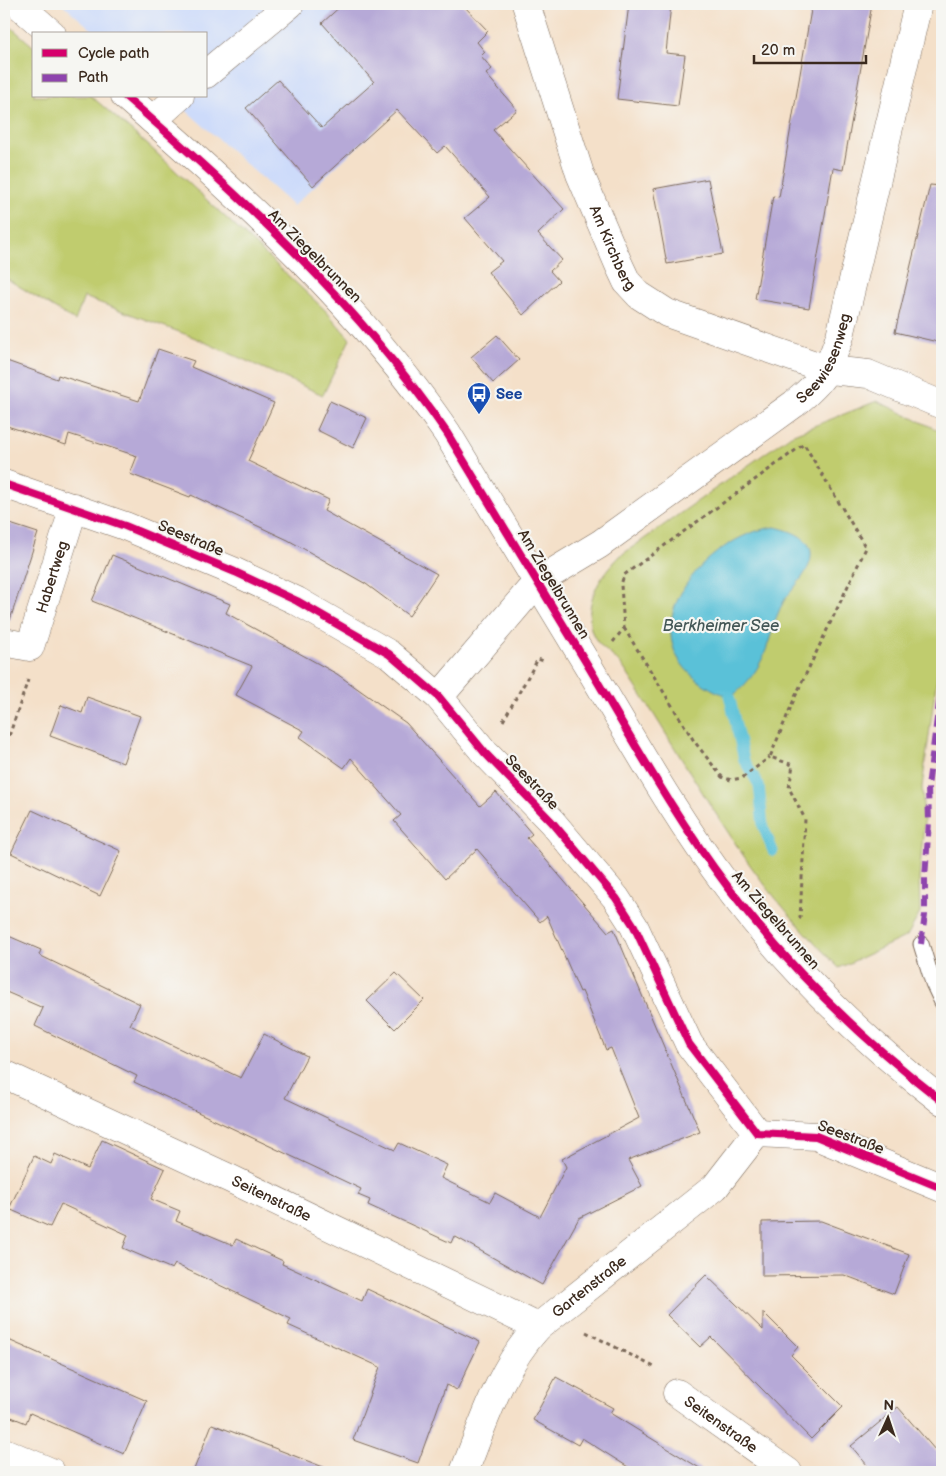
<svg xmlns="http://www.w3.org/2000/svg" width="946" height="1476" font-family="'Balsamiq Sans',sans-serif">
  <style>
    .built { fill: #cddbfa }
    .green { fill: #c0cc6e; stroke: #7e7b46 }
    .water { fill: #5ac1d8; stroke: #4a767b }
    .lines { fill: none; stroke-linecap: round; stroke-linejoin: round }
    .stream { stroke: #5ac1d8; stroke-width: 11 }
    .building { fill: #b6a9d7 }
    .lane-casing { stroke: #7c6a5a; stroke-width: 17 }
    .street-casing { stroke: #7c6a5a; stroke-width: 29 }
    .secondary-casing { stroke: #7c6a5a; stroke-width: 29 }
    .path { stroke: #7c6a5a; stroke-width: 3; stroke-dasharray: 4 4; stroke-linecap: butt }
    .lane { stroke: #fff; stroke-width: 15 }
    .street { stroke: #fff; stroke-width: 28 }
    .secondary { stroke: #fff; stroke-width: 28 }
    .quiet { stroke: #8e44ad; stroke-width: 6; stroke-dasharray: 12 6; stroke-linecap: butt }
    .cycleway-casing { stroke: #f6f6f2; stroke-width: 11 }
    .cycleway { stroke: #d6006c; stroke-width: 8 }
    .labels { text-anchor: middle; stroke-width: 4.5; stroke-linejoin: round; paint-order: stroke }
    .street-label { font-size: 15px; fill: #3b2a1e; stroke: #f6f6f2 }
    .transit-label { font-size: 15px; font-weight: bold; fill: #164399; stroke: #f6f6f2; text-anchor: start }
    .water-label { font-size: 16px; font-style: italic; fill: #445756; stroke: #f6f6f2 }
  </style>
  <rect width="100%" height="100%" fill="#f6f6f2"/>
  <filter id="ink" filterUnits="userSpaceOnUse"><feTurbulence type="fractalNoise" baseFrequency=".02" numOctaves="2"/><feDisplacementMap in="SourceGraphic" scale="10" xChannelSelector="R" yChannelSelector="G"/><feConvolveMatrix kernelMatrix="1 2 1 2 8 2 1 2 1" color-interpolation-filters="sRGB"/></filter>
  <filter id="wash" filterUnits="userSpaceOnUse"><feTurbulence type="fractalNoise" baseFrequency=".0096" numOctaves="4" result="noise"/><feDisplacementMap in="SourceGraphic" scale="20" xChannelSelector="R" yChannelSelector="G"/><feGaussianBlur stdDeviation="1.12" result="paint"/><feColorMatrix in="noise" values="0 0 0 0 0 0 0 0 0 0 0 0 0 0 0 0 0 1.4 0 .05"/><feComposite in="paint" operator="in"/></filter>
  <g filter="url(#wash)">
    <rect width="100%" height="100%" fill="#f4e0c9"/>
    <!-- built -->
    <polygon class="built" points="62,4 462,4 399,59 423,87 293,206 170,96 206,96 206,34 97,34"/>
    <!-- green -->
    <g class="green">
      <polygon points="4,21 34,47 34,96 91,96 149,146 325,310 350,339 323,395 193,337 84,297 75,321 4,277"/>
      <path d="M877,401L942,432V640L922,787L924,823L919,879L920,913L907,936L839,968C805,933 771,896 743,855C702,795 666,731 625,670C613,652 592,646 590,623C587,595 602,575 620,556L791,435Z"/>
    </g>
    <!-- water -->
    <path class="water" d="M775,527C788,530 809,536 811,552C813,570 793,587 784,601C772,621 771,645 759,665C753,676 745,685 735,694C723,697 713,690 703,684C624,631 706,535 775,527Z"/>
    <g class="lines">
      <!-- stream -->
      <polyline class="stream" points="729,695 744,760 759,785 763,826 773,851"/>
    </g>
    <g id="blocks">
      <!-- building -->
      <g class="building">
        <polygon points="343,4 462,4 488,31 477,42 485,52 481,56 492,69 486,74 517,110 493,130 564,209 538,234 562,260 550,271 559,281 523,315 488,272 502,261 465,218 490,197 445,146 437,153 397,110 313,186 246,108 278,80 322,128 374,82 322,23"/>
        <polygon points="629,4 671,4 666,53 685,55 678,106 617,99"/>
        <polygon points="812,4 872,4 843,170 833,168 809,308 755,299 773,196 779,197"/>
        <polygon points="708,179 723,254 667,264 653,189"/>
        <polygon points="930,185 942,186 942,343 895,332"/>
        <polygon points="497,335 519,360 493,383 471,357"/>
        <polygon points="158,349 194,361 191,367 274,403 248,461 329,500 324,511 437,574 409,616 366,584 288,540 191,495 190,497 130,474 137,456 69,434 66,445 4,425 4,360 57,379 58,375 139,401"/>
        <polygon points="330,401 367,418 353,448 317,430"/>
        <polygon points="4,522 38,533 10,620 4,620"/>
        <polygon points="112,555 230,604 226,613 337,674 406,723 480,806 496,792 532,834 527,838 608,932 614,929 700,1132 628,1160 642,1186 579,1218 542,1285 454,1236 451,1243 368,1205 370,1200 358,1195 361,1189 134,1082 137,1076 35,1026 43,1008 4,991 4,934 41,950 39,955 140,1004 130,1025 241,1078 264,1034 307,1056 285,1098 395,1150 399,1143 447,1165 441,1178 490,1202 495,1193 540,1217 566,1167 562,1159 639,1118 611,1048 606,1050 582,991 580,992 547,916 540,922 477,849 445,879 394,821 401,815 351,758 344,768 300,737 304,731 236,695 252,666 92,601"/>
        <polygon points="87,697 140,716 123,763 50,736 61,705 82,713"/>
        <polygon points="32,810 121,851 100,896 11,853"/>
        <polygon points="396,973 424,1000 395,1029 367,1001"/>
        <polygon points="102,1140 165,1169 151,1199 180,1211 176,1221 233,1245 236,1239 283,1261 282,1264 362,1301 367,1289 480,1342 457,1390 446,1385 418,1463 353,1440 380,1367 288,1325 291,1319 175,1264 172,1269 123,1248 128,1235 61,1204 50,1227 9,1209 34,1156 51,1164 55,1154 88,1169"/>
        <polygon points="821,1221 909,1254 894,1294 844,1275 762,1276 762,1222"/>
        <polygon points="706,1275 763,1330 763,1312 798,1347 791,1355 843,1407 811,1439 711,1337 700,1347 667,1315"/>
        <polygon points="4,1338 147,1401 124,1454 30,1413 26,1423 4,1414"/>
        <polygon points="556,1377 613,1408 610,1413 706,1472 636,1472 582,1438 578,1445 533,1420"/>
        <polygon points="898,1407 942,1458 942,1472 873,1472 851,1446"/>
        <polygon points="212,1424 331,1470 330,1472 193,1472"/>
      </g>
    </g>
  </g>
  <g filter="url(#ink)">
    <use href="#blocks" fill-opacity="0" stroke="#7c6a5a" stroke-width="1"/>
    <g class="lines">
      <!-- lane casing -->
      <g class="lane-casing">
        <polyline id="lane" points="921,944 933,983 942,1002"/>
      </g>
      <!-- street casing -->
      <g class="street-casing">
        <g id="street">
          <path id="s1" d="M526,4L580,174L619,265L627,282L639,295L667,313L829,370L868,374L942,405"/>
          <polyline points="206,74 290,4"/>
          <polyline points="153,120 180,96"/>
          <polyline points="4,484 125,526 235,572 297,601 389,654 439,697 485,753 552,822 616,898 634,926 689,1044 757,1133"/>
          <path id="s2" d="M4,642L30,647L74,507"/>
          <path id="s3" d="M439,697L537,582L600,544L794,404C824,380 828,371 840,336L918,4"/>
          <path id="s4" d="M4,1074L231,1179L538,1327"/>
          <polyline points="757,1133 816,1136 942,1188"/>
          <path id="s5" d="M677,1393L788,1472"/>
          <polyline points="4,1452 51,1472"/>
          <path id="s6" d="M464,1472C484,1422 500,1368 538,1327L715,1187L757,1133"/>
        </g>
      </g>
      <!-- secondary casing -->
      <g class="secondary-casing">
        <g id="secondary">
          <polyline points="18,4 52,34"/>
          <path d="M125,96C243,198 359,305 447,433C493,510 540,587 587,664C632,739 675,817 728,887C788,967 863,1040 942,1101"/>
        </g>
      </g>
      <!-- path -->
      <g class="path">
        <polyline points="624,628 694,741 722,777 731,780 742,778 770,757"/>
        <polyline points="613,642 624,628 621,585 624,575 804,444 866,548 795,697 770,757 793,765 789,788 805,819 800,918 798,920"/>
        <polyline points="503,721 538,659 546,662"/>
        <polyline points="4,751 28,680"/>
        <polyline points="586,1332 656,1368"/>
      </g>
      <!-- lane -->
      <use href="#lane" class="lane"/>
      <!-- street -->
      <use href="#street" class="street"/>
      <!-- secondary -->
      <use href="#secondary" class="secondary"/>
      <!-- quiet -->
      <polyline class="quiet" points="921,944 925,915 925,878 929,822 928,787 942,680"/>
      <!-- cycleway casing -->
      <g class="cycleway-casing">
        <g id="cycleway">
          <path d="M125,96C243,198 359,305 447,433C493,510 540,587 587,664C632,739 675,817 728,887C788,967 863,1040 942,1101"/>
          <polyline points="4,484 125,526 235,572 297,601 389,654 439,697 485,753 552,822 616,898 634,926 689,1044 757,1133 816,1136 942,1188"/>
        </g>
      </g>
      <!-- cycleway -->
      <use href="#cycleway" class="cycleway"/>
    </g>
  </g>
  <!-- icons -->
  <defs>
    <g id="bus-pin" transform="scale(1.25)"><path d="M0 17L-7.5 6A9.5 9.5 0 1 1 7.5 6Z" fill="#1a4fb4" stroke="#f6f6f2"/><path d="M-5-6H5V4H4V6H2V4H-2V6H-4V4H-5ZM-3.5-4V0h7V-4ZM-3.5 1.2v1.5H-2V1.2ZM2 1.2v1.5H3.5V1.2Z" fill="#fff"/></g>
  </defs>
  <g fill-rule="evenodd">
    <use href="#bus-pin" x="479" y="394"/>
  </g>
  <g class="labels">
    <!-- street labels -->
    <g class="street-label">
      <text dy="5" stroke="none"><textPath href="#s1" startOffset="259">Am Kirchberg</textPath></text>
      <text transform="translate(315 256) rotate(45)" y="5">Am Ziegelbrunnen</text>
      <text dy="5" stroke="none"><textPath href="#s3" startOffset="520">Seewiesenweg</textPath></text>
      <text transform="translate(191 538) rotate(23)" y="5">Seestraße</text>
      <text dy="5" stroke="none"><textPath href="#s2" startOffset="100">Habertweg</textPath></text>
      <text transform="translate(554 584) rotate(59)" y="5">Am Ziegelbrunnen</text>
      <text transform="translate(532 782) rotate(46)" y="5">Seestraße</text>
      <text transform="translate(776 920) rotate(49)" y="5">Am Ziegelbrunnen</text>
      <text transform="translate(851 1137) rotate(21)" y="5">Seestraße</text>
      <text dy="5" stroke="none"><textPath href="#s4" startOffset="295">Seitenstraße</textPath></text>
      <text dy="5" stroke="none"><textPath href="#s6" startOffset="229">Gartenstraße</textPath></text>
      <text dy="5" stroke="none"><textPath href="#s5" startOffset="54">Seitenstraße</textPath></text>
    </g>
    <!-- transit labels -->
    <g class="transit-label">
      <text x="496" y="399">See</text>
    </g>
    <!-- water labels -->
    <g class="water-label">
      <text x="721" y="631">Berkheimer See</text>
    </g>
  </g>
  <!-- margin -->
  <rect width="946" height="1476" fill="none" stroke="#f6f6f2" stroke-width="20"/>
  <!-- legend -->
  <rect x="32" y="32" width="175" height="65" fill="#f6f6f2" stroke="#aba49d"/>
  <rect x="42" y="49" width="25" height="8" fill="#d6006c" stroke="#aba49d"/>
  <text x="78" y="58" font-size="15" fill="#3b2a1e">Cycle path</text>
  <rect x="42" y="74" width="25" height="8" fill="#8e44ad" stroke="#aba49d"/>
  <text x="78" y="82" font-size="15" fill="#3b2a1e">Path</text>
  <!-- north arrow -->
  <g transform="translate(888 1418) rotate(3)" stroke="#f6f6f2" stroke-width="4" paint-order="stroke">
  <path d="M0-4L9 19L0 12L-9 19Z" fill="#3b2a1e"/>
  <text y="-8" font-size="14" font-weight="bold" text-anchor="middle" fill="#3b2a1e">N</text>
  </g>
  <!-- scale -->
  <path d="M754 55v8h112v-8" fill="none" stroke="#3b2a1e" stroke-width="2.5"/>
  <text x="761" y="55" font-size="15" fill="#3b2a1e" stroke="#f6f6f2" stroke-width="4" paint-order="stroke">20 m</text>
</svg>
